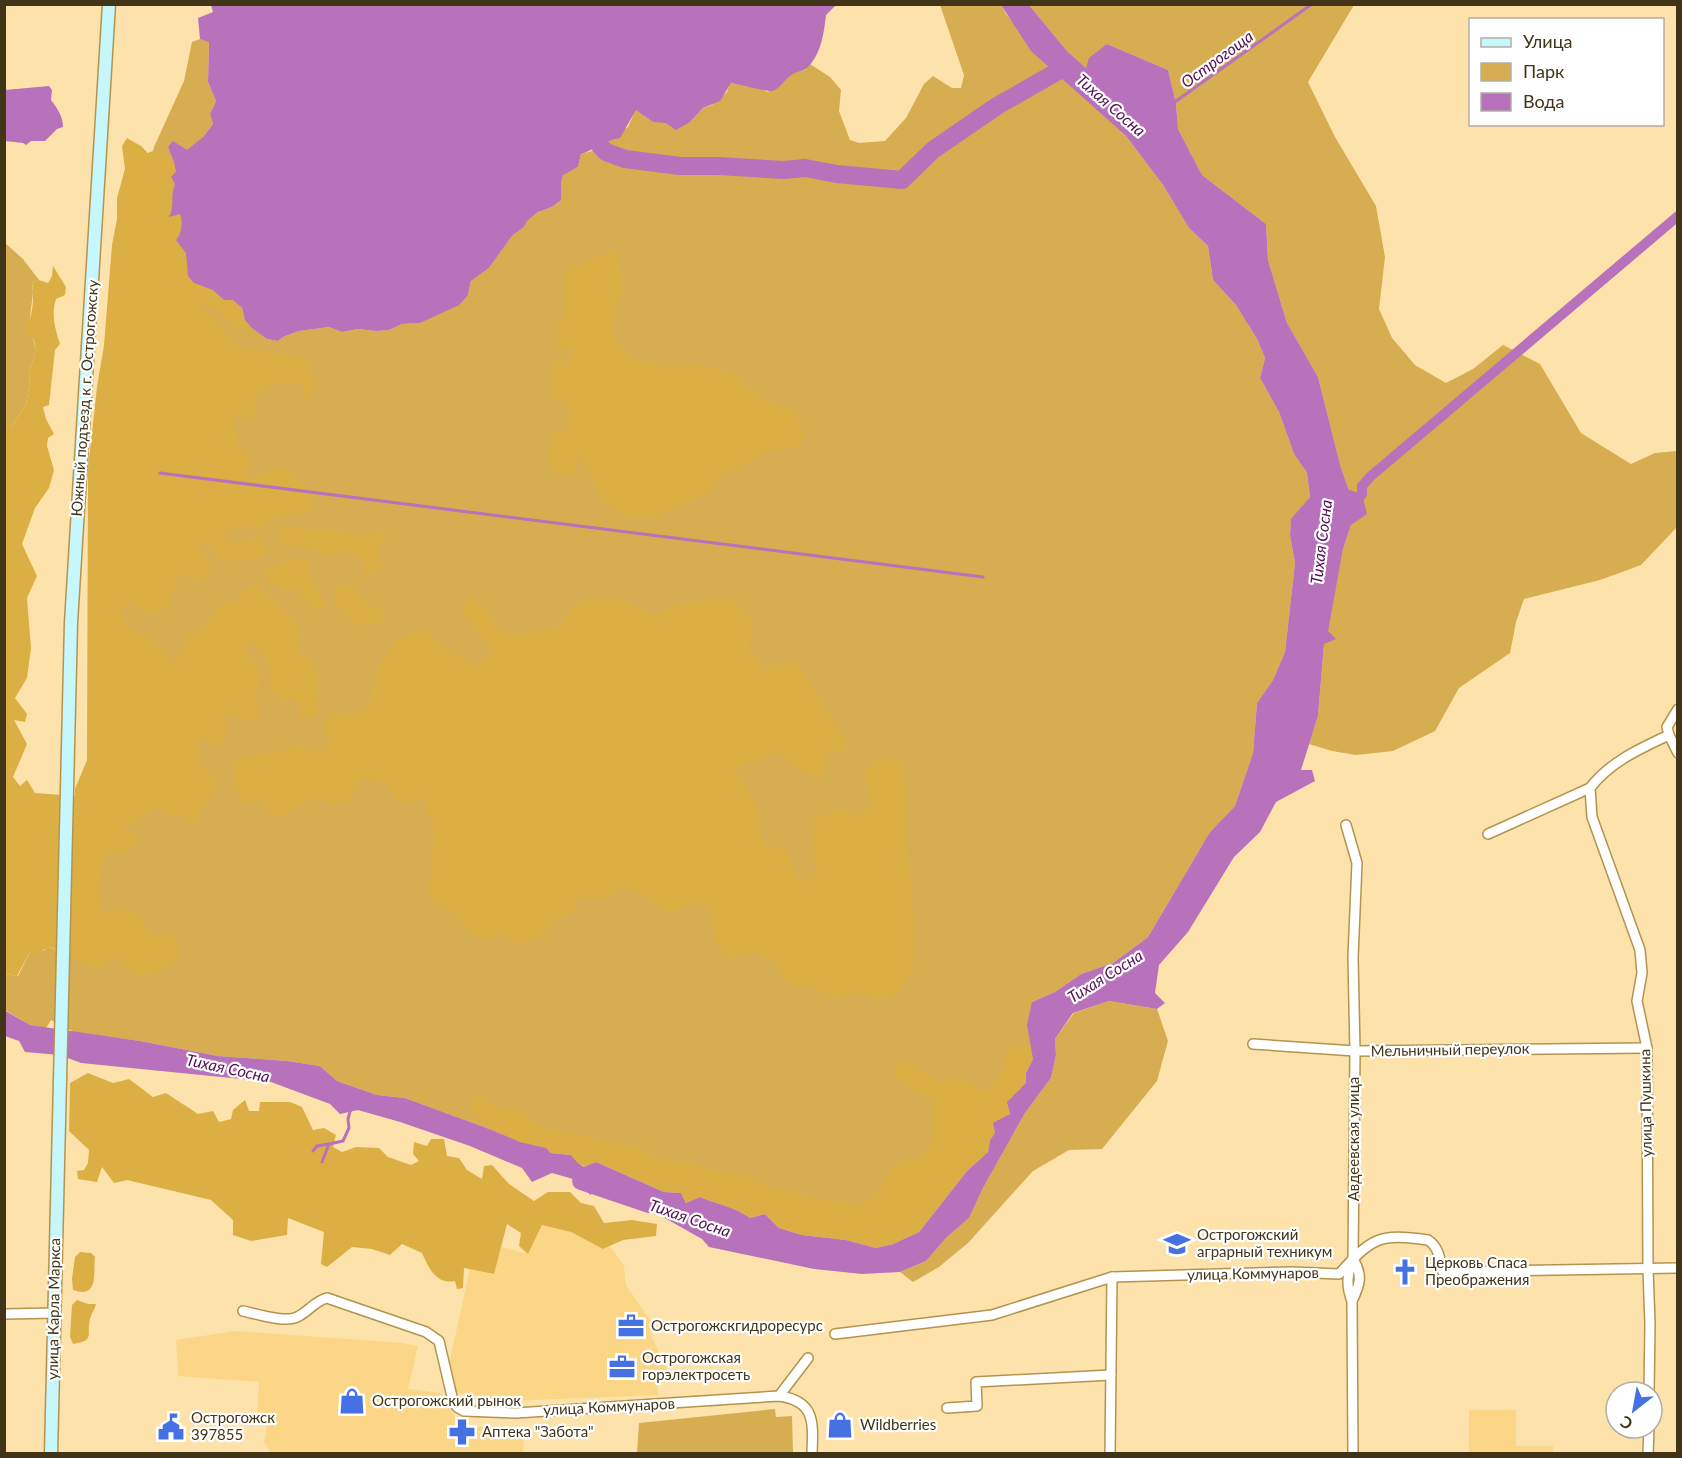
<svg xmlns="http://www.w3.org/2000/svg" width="1682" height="1458" font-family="Lato,sans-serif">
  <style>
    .built { fill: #fbd687 }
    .green { fill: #d6ad51 }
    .forest { fill: #dcaf45 }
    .water { fill: #b871bb }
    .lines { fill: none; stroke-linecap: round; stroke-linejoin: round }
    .stream { stroke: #b871bb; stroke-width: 3 }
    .canal { stroke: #b871bb; stroke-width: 10 }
    .river { stroke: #b871bb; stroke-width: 18 }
    .minor-casing { stroke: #b3944f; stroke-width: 12 }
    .secondary-casing { stroke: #b3944f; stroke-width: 15 }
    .minor { stroke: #fff; stroke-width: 9 }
    .secondary { stroke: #c5f7fc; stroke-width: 12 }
    .labels { text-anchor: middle; stroke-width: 4.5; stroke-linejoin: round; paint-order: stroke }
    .street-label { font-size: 15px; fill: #423517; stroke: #fff }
    .poi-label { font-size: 15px; fill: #423517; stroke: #fff; text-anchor: start }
    .water-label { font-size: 16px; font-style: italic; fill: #520f55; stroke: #fff }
  </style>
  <rect width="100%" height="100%" fill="#fde3ab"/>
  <!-- built -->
  <g class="built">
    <polygon points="542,1225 571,1232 603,1249 610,1246 624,1266 626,1285 656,1329 650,1333 667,1369 657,1383 658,1395 507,1401 457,1393 448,1369 470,1269 493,1274 501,1247 528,1254"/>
    <polygon points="235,1331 403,1343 418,1346 408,1389 441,1393 455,1417 455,1426 498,1428 524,1436 523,1453 271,1453 264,1442 268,1420 257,1419 259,1382 178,1376 176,1340"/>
    <polygon points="1469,1410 1516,1410 1516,1446 1553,1446 1553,1453 1469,1453"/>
  </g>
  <!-- green -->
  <g class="green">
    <polygon points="940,5 1001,5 1006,14 1055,71 1126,136 1163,185 1189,228 1208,246 1213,280 1236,305 1257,339 1265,358 1260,378 1279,412 1294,454 1307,473 1310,497 1291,520 1290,535 1295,563 1285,652 1273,680 1257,703 1253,753 1235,806 1210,832 1148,937 1113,963 1081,974 1055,992 1032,1002 1033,1059 919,1232 520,1142 492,1130 405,1098 377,1095 337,1081 320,1066 287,1061 218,1056 140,1041 74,1032 51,1020 46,1028 30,1025 5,1010 4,974 18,976 31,950 43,951 49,947 75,958 99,797 103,616 131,232 154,147 184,81 192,42 200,39 209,41 208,82 216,101 210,114 213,124 203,137 187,151 179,147 168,147 246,321 267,339 278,341 283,337 299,331 329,327 342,332 358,329 376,331 389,330 402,324 420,323 468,295 471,281 489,268 512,236 524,227 526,221 538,212 552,207 561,200 561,183 563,174 578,167 581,154 592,151 628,127 636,109 653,122 690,122 703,108 712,105 727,92 730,83 757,87 768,92 792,73 805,70 810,64 830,77 841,90 839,111 850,140 859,143 885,141 906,118 924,84 933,76 952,88 961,88 964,75"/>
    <polygon points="1029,5 1354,5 1308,82 1335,137 1376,206 1385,257 1379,309 1392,338 1415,365 1446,383 1473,369 1503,345 1540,364 1581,433 1631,464 1655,453 1677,451 1677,527 1641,565 1600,580 1524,599 1516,622 1510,653 1459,688 1435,731 1393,751 1356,755 1332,751 1309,744 1318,716 1324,644 1343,549 1351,525 1349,490 1341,468 1318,377 1287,323 1268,260 1266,224 1202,175 1178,129 1176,103 1168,70 1107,44 1087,69 1067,51"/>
    <polygon points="4,242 23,259 39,280 32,282 33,293 29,324 36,350 30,369 29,387 26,404 13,425 5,427"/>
    <polygon points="1109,1001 1157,1009 1168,1041 1157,1081 1102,1149 1069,1150 1033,1171 968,1243 939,1267 913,1282 900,1272 926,1261 947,1237 969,1218 983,1188 1025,1113 1051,1078 1056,1055 1055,1039 1074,1013"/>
    <polygon points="775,1409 776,1417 792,1416 793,1453 637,1453 639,1423"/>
  </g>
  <!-- forest -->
  <g class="forest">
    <path d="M127,138L141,146L148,153L155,150L158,153L163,152L174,162C176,174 173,181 171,191C170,200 174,207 171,216L180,214C183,221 182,234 176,240L186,253L187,261L200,284L213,290L224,300H233L242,308L245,320L249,324L239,330L217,310L197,301L184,291L205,310L241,348L308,360L310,371L317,388L305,398L301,382L269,385L254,396L255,408L253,422L244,413L237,414C233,428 237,436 238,450L249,455L252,466L244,471L249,479L261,476L277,468C300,476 305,485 315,506L304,514L274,517L260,527L243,526L223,532L231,544L258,539L269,547L263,556L233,561L220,559L210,546L201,544L199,549L211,564L207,576L196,583L189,572L178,577C175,588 169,595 168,607L154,615C143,613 137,606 127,602L120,612L130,628L154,640L171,663L178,660C183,644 185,630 204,629L218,606L238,601L247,587L259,586L289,615L302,632L297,648L303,655L314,661L319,686L315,699L318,714L301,717L297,699L282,700L270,691C272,668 268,659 252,642L243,645L261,672L260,686L254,693L259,706L258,720L241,719L233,714L223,718L229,729L223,740L216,745L205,739H197L199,765L218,783L212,796L200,809L199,822L186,818L177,812L172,817L157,808L123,828V834H135L138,842L129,850L106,853C100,871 95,895 102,913L123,909L140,914L145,929L155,935L172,934L179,950L174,962L157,972L141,976L131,971L115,955L101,968C83,966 66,954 50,947L35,954L31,950L17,976L5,974L4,427L13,425L26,404L29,387L30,369L36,350L34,340L23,329C34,319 34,296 32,282L39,280L48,283L52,276L53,266L66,287L65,295L56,299C51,315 55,328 60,344L55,350L49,405L43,407L46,419L54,434L48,438L47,446L54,470L49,488L35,508L22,544L37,576L27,598L31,648L27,678L15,698L27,714L25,722L14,720L27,744L13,777L20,786L27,780L35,793L75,796V789L87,760L88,468L97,387L104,345L112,245L117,219V198L125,169L122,146Z"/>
    <polygon points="618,248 623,292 614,311 613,339 631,357 669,368 694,364 733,374 758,395 778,406 792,409 805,436 796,446 762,452 740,468 719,475 709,492 654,518 624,516 601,498 591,473 580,455 574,473 561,476 549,467 552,434 567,429 571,404 552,397 551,364 568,363 574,349 558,347 557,327 567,312 564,292 566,271"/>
    <polygon points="284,527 342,531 363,536 382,530 386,536 377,552 382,567 366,575 363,561 343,549 330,555 308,547 282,546 278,534"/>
    <polygon points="297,559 309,562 309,576 327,606 313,610 295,588 284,590 269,582 265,570"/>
    <polygon points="341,584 353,586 362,600 381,611 383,621 362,626 348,616 336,602 336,591"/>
    <path d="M471,596L487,610L499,632L514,635L556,627L581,601L615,598L656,615L677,604L729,597L753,620L748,646L762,668L794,661L829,713L848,749L823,755L826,770L822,778L797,769L780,752L733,769L747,786L760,817L762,842L787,851L799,883L817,874L812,839L815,818L837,810L859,816L871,805L865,775L874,762L900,757L905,786V816L914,928L912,974L895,995L881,1000L860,993L833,997L815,987L791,986L775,964L756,953L725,958L714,935L712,911L696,901L669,914L638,892L623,887L607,897H579L572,913L550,924L544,935L518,944L500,934L486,940L473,936L459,917L429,899L432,852L436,835L424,796L410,802L398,801C386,780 381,780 358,779L349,802L334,804L321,799L305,801L295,810L283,816L269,812L261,800L244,805L235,786L234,761L261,754L298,747L322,752L331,742L322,723L337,713H352L368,707L378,668L394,642L423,628L448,651L476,665L494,651L461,609Z"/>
    <path d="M1030,1047L1033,1059L1026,1073V1083L1010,1114L990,1140L988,1152L967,1171L919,1232L893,1244L876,1248L846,1240L802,1235L779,1228L765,1214L750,1218C733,1206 719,1205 700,1197L686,1203L681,1193L664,1192L596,1162L585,1167L578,1163L571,1155L551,1153C543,1144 531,1146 520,1142C500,1136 486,1124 471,1110V1098H484L500,1110H521L533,1123L552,1130L640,1148L663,1161L689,1162L716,1171L745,1176L774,1189L860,1207L881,1191L886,1174L902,1160L922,1159L935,1135L932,1116L933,1098L913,1090L896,1077L894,1062H904L941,1082L957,1077L988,1093L1005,1065L1007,1049Z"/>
    <path d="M88,1073L113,1083L129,1079L153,1097L166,1093L198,1114L213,1111L219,1122L231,1119L233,1110L245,1100L249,1111H259L260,1102H290L302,1107L313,1130L324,1128L336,1135L333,1147L342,1152L356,1147L379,1148L388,1157L411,1165L419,1161L413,1154L414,1142L427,1146L431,1139H444L447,1156L459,1158L467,1170L482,1179L484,1166L492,1165L509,1184L534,1201L548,1192H570L581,1203L594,1206L604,1223L632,1220L657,1224L656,1236L623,1240L603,1249L571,1232L542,1225L528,1254L519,1246L521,1233L507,1224L494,1274L464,1268L463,1288L457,1289L455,1281C436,1285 428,1267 422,1253L402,1244L390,1255L372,1249L352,1247L327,1267L321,1264L324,1232L288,1218L287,1235L251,1241L233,1235V1220L211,1200L127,1180L114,1183L102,1167L97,1182L78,1179L77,1171L84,1170L88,1163L89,1150L69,1131L70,1083Z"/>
    <path d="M80,1252L91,1253L95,1257C93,1274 99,1299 73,1290L72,1279L75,1257Z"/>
    <path d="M77,1300L88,1304H96C95,1309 91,1314 90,1319C86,1335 96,1340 73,1344L70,1337L72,1305Z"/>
  </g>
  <!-- water -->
  <g class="water">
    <path d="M211,5V4L836,5L826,15C824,33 821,55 807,68C802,72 795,71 790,76C784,80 780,89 772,91C769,92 737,84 731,83L720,101L703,108L690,122L676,130L666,123L653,122L636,110L620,138C605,140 595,150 581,154L578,167L563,175L561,183V200L552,207L538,212L527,221L524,227L512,236L489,268L471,281L468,295L459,305L420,323L402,324L389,330L376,331L358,329L342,332L329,327L299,331L283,337L278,341L267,339L252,328L245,320L242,308L233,300H224L213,290L194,283L188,276L186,253L176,240C182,234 183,221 180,214L169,217C175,206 170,195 175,184L171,177L176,172L174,162L168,147L173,141L187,150L203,137L213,124L210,114L216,101L208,82L209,42L200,39L198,18L213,12Z"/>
    <path d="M1001,5H1029L1067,51L1086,68L1089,58L1107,44L1168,70L1176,103L1178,129L1202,175L1266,224L1268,260L1287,323L1318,377L1341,468L1349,490L1362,494L1367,514L1351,525L1343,549L1328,631L1336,639L1324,644L1318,716L1301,770H1312L1315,781L1276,802L1260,832L1234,857L1188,932L1159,965L1155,993L1165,1003L1157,1009L1109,1001L1073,1013L1055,1039L1056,1055L1051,1078L1025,1113L983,1188L969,1218L947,1237L926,1261L900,1272L862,1274L814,1269L709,1247L702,1239L624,1195L602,1188L590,1195L580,1181L552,1173L532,1182L522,1168L470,1146L400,1122L358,1110L340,1114L330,1104L271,1082L81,1063L60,1055L25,1052L19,1041L5,1036L4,1010L30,1025L140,1041L218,1056L287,1061L320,1066L337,1081L377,1095L405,1098L492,1130L520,1142L546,1148L551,1153L571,1155L578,1163L584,1167L596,1162L664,1192L681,1193L686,1203L700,1197C719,1205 733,1206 750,1218L765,1214L779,1228L802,1235L846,1240L876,1248L893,1244L919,1232L967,1171L988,1152L990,1140L995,1133L993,1123L1010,1114L1007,1102L1026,1083V1073L1033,1059L1027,1025L1032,1002L1055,992L1081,974L1113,963L1148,937L1210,832L1235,806L1253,753L1257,703L1273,680L1285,652L1295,563L1290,535L1291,519L1310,497L1307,473L1294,454L1279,412L1260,378L1265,358L1257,339L1236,305L1213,280L1208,246L1189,228L1163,185L1126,136L1031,51Z"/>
    <path d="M49,86L52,90L51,100C57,108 63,116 63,127L57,129L45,141H31L26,145L23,143L5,141V90Z"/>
  </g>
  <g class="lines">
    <!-- stream -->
    <g class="stream">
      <polyline points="1172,104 1312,4"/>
      <polyline points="160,473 983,577"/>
      <polyline points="313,1151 317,1146 329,1144"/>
      <polyline points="322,1162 329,1144 343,1141 349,1128 348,1119 351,1108"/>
    </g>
    <!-- canal -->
    <polyline class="canal" points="1355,504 1362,494 1362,486 1371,476 1678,216"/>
    <!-- river -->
    <g class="river">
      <polyline points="600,146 606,152 625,159 680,166 719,166 784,170 805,168 837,174 902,180 933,150 997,106 1067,66"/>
      <polyline points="581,1181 649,1204"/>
    </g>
    <!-- minor casing -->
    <g class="minor-casing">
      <g id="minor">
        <polyline points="1669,735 1678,753"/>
        <polyline points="1590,788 1592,817 1640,950 1642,973 1637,1001 1647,1048 1648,1269 1650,1324 1649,1392"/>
        <path d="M1346,825L1357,863L1353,957L1355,1051L1353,1259C1347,1274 1346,1286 1352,1301L1353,1454"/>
        <path d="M1488,834L1590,788C1610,762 1639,749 1669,735L1667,727L1678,709"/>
        <polyline points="1253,1044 1355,1051 1647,1048"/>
        <path d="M1352,1301C1360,1285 1363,1275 1353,1259"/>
        <path d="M243,1311C257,1314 287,1324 299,1316C310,1310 315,1301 327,1298L426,1332L439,1341L453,1401L457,1407L464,1411L516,1413L779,1396C816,1401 813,1423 812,1454"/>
        <polyline points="4,1314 55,1313"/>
        <path d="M835,1334L992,1315L1112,1277L1292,1272L1339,1274C1372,1238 1378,1233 1428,1240C1439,1247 1440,1260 1443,1272L1678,1268"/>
        <polyline points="779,1396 808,1358"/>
        <polyline points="947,1408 977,1406 976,1382 1111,1375"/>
        <polyline points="1110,1454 1112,1277"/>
        <polyline points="1648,1454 1649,1428"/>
      </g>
    </g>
    <!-- secondary casing -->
    <g class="secondary-casing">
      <polyline id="secondary" points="51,1454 71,623 109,4"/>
    </g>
    <!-- minor -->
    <use href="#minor" class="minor"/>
    <!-- secondary -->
    <use href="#secondary" class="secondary"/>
  </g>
  <!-- icons -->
  <defs>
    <g id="university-bare" transform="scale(2.07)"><path d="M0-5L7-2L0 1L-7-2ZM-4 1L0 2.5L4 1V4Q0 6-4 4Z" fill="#4671e3" stroke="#fff" stroke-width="2.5" paint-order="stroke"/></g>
    <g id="church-bare" transform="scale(2.07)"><path d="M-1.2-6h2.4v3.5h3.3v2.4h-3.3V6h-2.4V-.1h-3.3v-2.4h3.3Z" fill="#4671e3" stroke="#fff" stroke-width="2.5" paint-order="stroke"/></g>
    <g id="office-bare" transform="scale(2.07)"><path d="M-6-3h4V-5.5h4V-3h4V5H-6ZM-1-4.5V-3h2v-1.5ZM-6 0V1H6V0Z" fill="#4671e3" stroke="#fff" stroke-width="2.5" paint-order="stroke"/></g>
    <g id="shop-bare" transform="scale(2.07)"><path d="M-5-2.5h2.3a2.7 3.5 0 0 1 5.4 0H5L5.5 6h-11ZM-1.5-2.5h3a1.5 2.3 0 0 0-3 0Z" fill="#4671e3" stroke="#fff" stroke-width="2.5" paint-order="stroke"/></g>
    <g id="civic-bare" transform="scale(2.07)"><path d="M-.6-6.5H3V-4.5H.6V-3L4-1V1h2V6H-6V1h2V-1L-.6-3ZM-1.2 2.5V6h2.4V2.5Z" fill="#4671e3" stroke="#fff" stroke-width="2.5" paint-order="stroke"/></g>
    <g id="pharmacy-bare" transform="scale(2.07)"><path d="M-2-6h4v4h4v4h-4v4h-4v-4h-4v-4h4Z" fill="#4671e3" stroke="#fff" stroke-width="2.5" paint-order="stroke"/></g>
  </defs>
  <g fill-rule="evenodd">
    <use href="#university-bare" x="1177" y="1244"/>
    <use href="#church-bare" x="1405" y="1272"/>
    <use href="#office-bare" x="631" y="1326"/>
    <use href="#office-bare" x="622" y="1367"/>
    <use href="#shop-bare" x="352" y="1401"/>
    <use href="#shop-bare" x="840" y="1425"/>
    <use href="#civic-bare" x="171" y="1427"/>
    <use href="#pharmacy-bare" x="462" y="1432"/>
  </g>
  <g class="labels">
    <!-- street labels -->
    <g class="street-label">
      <text transform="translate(85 398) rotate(-86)" y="5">Южный подъезд к г. Острогожску</text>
      <text transform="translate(1450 1050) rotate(-1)" y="5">Мельничный переулок</text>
      <text transform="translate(1646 1103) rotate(-91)" y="5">улица Пушкина</text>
      <text transform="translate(1354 1139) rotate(-90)" y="5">Авдеевская улица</text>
      <text transform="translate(1253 1274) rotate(-1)" y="5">улица Коммунаров</text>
      <text transform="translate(54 1309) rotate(-89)" y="5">улица Карла Маркса</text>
      <text transform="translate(609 1407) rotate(-3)" y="5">улица Коммунаров</text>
    </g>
    <!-- poi labels -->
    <g class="poi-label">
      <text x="1197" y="1240">Острогожский<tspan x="1197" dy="17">аграрный техникум</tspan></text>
      <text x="1425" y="1268">Церковь Спаса<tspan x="1425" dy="17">Преображения</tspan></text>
      <text x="651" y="1331">Острогожскгидроресурс</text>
      <text x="642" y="1363">Острогожская<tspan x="642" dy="17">горэлектросеть</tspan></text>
      <text x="372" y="1406">Острогожский рынок</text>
      <text x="191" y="1423">Острогожск<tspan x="191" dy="17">397855</tspan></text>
      <text x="860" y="1430">Wildberries</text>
      <text x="482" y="1437">Аптека "Забота"</text>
    </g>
    <!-- water labels -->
    <g class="water-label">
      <text transform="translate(1217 59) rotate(-36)" y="6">Острогоща</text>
      <text transform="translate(1111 105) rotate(41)" y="6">Тихая Сосна</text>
      <text transform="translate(1321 542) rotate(-83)" y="6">Тихая Сосна</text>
      <text transform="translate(1105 976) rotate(-32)" y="6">Тихая Сосна</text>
      <text transform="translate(228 1068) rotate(12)" y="6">Тихая Сосна</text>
      <text transform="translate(690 1218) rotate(19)" y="6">Тихая Сосна</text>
    </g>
  </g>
  <!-- border -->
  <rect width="1682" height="1458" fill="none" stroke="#423517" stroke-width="12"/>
  <!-- legend -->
  <rect x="1469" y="18" width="195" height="108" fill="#ffffff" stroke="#b3aea2" stroke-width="1.5"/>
  <rect x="1481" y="38" width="30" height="9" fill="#c5f7fc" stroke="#b3aea2" stroke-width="1.5"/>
  <text x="1523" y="48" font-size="18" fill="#423517">Улица</text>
  <rect x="1481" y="63" width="30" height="18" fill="#d6ad51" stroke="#b3aea2" stroke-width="1.5"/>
  <text x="1523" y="78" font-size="18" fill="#423517">Парк</text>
  <rect x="1481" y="93" width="30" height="18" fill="#b871bb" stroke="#b3aea2" stroke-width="1.5"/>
  <text x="1523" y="108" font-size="18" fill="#423517">Вода</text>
  <!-- north arrow -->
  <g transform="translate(1634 1410) rotate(211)"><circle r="28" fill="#ffffff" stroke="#b3aea2" stroke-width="1.5"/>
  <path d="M0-4.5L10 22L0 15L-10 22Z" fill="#4671e3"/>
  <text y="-9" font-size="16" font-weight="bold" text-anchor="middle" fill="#423517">С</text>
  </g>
</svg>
